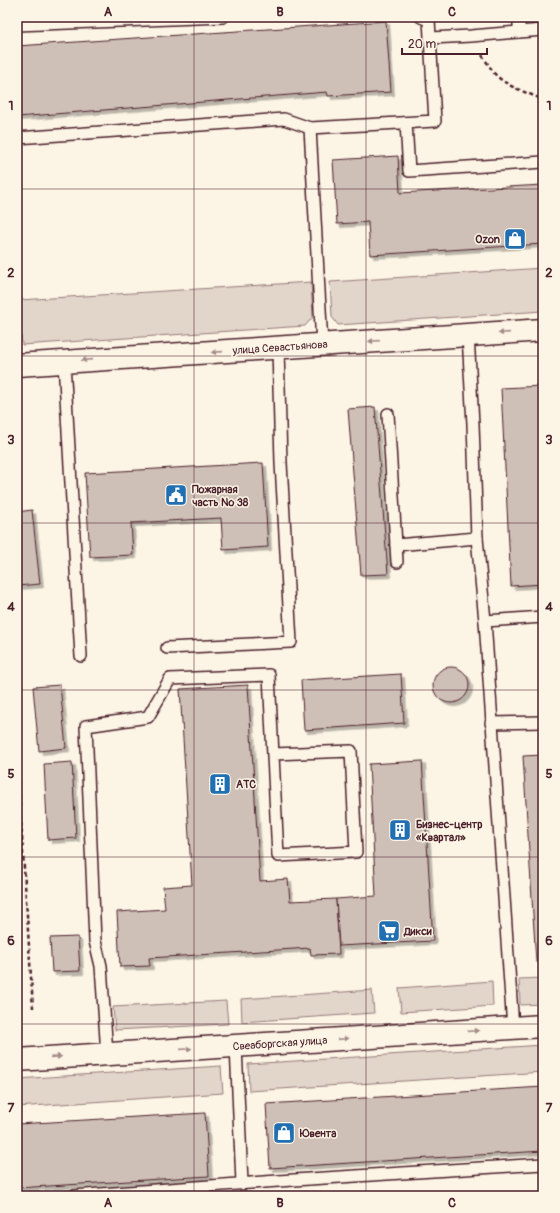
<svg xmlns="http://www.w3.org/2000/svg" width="560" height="1213" font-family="Pangolin,sans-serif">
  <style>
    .grass { fill: #e2d5ca; stroke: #967a7a }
    .building { fill: #cfc0b7; stroke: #4a1f2b; filter: url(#shadow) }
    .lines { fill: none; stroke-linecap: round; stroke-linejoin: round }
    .service-casing { stroke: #4a1f2b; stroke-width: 14 }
    .minor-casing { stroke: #4a1f2b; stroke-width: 25 }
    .path { stroke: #4a1f2b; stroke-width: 2.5; stroke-dasharray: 4 3; stroke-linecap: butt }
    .service { stroke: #fcf5e5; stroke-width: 11 }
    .minor { stroke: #fcf5e5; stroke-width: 22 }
    .oneway { fill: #a38a88 }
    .grid { fill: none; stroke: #4a1f2b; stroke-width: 1; stroke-opacity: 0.55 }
    .labels { text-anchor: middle; stroke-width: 3; stroke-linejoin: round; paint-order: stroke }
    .poi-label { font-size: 11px; font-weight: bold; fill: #4a1f2b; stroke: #fcf5e5; text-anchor: start }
    .street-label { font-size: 11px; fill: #4a1f2b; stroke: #fcf5e5 }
    .neatline { fill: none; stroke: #4a1f2b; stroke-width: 1.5 }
    .grid-label { font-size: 13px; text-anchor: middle; font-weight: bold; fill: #4a1f2b }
  </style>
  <defs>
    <filter id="shadow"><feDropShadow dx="3.5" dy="3.5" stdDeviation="0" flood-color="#0004"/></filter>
  </defs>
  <rect width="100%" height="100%" fill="#fcf5e5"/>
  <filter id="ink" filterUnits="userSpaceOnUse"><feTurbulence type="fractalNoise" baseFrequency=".025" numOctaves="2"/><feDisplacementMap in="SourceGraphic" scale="8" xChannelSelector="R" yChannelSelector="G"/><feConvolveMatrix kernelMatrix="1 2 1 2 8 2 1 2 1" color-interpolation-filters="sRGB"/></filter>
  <g filter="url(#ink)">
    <!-- grass -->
    <g class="grass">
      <polygon points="543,268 543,311 338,325 332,317 330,282"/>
      <polygon points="311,282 313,317 305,326 22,345 19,300"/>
      <polygon points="543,978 543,1004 520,1005 519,979"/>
      <polygon points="492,981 493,1006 401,1012 399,988"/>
      <polygon points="372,990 374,1013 242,1022 241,999"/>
      <polygon points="226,1001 228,1024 115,1030 113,1007"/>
      <polygon points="543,1045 543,1072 249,1091 248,1064"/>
      <polygon points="221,1066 223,1093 17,1107 17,1079"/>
    </g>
    <!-- building -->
    <g class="building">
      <polygon points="386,21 391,92 328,96 327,92 17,117 17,46"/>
      <polygon points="398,156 400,193 543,185 543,244 370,255 368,222 337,224 333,160"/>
      <polygon points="543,386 543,584 511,586 501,388"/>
      <polygon points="375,407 388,574 361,575 348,409"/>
      <polygon points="263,463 268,547 223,550 221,518 131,523 133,555 90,557 85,473"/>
      <polygon points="32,510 40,584 17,586 17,512"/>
      <circle cx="451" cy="685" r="18"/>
      <polygon points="401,674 404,723 304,730 301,680"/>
      <polygon points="60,685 66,748 39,751 33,687"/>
      <polygon points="248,685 260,881 288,879 290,901 336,899 339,954 311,955 310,948 149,958 150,966 120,967 117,912 165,909 163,887 192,885 180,689"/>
      <polygon points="543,755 543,961 536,962 523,756"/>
      <polygon points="422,761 433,941 339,946 336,899 376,896 369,764"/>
      <polygon points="72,762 76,838 48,840 44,764"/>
      <polygon points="78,937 80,971 52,972 50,938"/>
      <polygon points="543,1087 543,1151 270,1168 266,1104"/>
      <polygon points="205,1113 209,1176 17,1188 17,1124"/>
    </g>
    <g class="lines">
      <!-- service casing -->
      <g class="service-casing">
        <g id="service">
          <polyline points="519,17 519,32 543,30"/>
          <polyline points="17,25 223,17"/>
          <polyline points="430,38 471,36 519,32"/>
          <polyline points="406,123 409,171 543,162"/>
          <polyline points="310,128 322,345"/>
          <polyline points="17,138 284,119 310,128 435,121 429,20 421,17"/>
          <polyline points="468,335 473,424 477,538 485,621 513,1028"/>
          <polyline points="64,362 81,656"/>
          <polyline points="388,414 396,545 477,538"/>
          <polyline points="396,545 397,562"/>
          <polyline points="485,621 543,617"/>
          <polyline points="167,648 291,642 281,463 278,348"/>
          <polyline points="491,723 543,722"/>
          <polyline points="236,1046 242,1183"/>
          <polyline points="107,1054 101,966 95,941 86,726 148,717 170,679 269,675 278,856 356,852 351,751 273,754"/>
          <polyline points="73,1196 278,1181 543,1164"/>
        </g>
      </g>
      <!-- minor casing -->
      <g class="minor-casing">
        <g id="minor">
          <polyline points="17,365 543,330"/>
          <polyline points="17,1060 543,1026"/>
        </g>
      </g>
      <!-- path -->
      <g class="path">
        <path d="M482,55C486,61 490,67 494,73C506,87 527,92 543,100"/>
        <polyline points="17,760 33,1008"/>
      </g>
      <!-- service -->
      <use href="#service" class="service"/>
      <!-- minor -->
      <use href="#minor" class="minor"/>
    </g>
    <!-- one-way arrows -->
    <defs><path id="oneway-solid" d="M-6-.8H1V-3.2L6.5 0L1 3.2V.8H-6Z"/></defs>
    <g class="oneway">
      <use href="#oneway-solid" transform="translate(504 333) rotate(176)"/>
      <use href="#oneway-solid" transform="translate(374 341) rotate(176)"/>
      <use href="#oneway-solid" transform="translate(217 352) rotate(176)"/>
      <use href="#oneway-solid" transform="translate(87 360) rotate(176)"/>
      <use href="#oneway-solid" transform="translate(473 1031) rotate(-4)"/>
      <use href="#oneway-solid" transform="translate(343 1039) rotate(-4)"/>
      <use href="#oneway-solid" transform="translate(186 1049) rotate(-4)"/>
      <use href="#oneway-solid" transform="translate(56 1057) rotate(-4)"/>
    </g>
  </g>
  <!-- grid -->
  <path class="grid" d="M194,17V1196M366,17V1196M17,189H543M17,356H543M17,523H543M17,690H543M17,857H543M17,1024H543"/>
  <!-- icons -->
  <defs>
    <g id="shop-square" transform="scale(1.15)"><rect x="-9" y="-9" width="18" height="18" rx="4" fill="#1f6fb2" stroke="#fcf5e5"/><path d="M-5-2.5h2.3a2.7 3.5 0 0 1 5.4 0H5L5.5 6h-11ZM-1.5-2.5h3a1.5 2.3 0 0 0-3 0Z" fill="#fff"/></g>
    <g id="civic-square" transform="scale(1.15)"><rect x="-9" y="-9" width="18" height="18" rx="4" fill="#1f6fb2" stroke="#fcf5e5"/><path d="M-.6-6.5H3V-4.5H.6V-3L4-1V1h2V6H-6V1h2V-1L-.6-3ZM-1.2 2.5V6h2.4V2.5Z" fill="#fff"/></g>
    <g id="building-square" transform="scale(1.15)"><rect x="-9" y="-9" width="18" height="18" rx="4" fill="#1f6fb2" stroke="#fcf5e5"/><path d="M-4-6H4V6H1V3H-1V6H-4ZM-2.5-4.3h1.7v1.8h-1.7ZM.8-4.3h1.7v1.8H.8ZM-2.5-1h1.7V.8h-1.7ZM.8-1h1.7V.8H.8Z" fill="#fff"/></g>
    <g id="supermarket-square" transform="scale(1.15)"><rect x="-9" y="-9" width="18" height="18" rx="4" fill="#1f6fb2" stroke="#fcf5e5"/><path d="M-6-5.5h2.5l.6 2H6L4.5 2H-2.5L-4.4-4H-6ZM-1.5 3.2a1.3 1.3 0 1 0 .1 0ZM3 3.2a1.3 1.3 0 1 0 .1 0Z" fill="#fff"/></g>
  </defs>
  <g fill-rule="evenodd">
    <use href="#shop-square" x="515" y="239"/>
    <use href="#civic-square" x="176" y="495"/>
    <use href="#building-square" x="220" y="784"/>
    <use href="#building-square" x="400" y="830"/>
    <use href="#supermarket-square" x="389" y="931"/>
    <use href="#shop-square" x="284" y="1133"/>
  </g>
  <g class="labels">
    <!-- poi labels -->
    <g class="poi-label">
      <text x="500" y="243" text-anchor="end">Ozon</text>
      <text x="192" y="493">Пожарная<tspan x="192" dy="13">часть № 38</tspan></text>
      <text x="236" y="788">АТС</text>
      <text x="416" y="828">Бизнес-центр<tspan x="416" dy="13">«Квартал»</tspan></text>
      <text x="404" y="935">Дикси</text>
      <text x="300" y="1137">Ювента</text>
    </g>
    <!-- street labels -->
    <g class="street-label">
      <text transform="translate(280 347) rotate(-4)" y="4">улица Севастьянова</text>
      <text transform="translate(280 1043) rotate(-4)" y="4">Свеаборгская улица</text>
    </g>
  </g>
  <!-- margin -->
  <rect width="560" height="1213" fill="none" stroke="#fcf5e5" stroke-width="44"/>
  <!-- scale -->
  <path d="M402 48v6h85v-6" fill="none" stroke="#4a1f2b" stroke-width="2"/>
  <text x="408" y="48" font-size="12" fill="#4a1f2b" stroke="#fcf5e5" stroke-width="3" paint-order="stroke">20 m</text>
  <rect x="22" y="22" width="516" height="1169" class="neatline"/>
  <g class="grid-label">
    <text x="108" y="16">A</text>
    <text x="280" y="16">B</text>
    <text x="452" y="16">C</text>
    <text x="11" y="110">1</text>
    <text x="549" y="110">1</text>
    <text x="11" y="277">2</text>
    <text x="549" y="277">2</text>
    <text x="11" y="444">3</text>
    <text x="549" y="444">3</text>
    <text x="11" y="611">4</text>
    <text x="549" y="611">4</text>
    <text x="11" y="778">5</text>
    <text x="549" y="778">5</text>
    <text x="11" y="945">6</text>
    <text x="549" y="945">6</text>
    <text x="11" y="1112">7</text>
    <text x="549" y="1112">7</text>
    <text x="108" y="1207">A</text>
    <text x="280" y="1207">B</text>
    <text x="452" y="1207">C</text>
  </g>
</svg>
